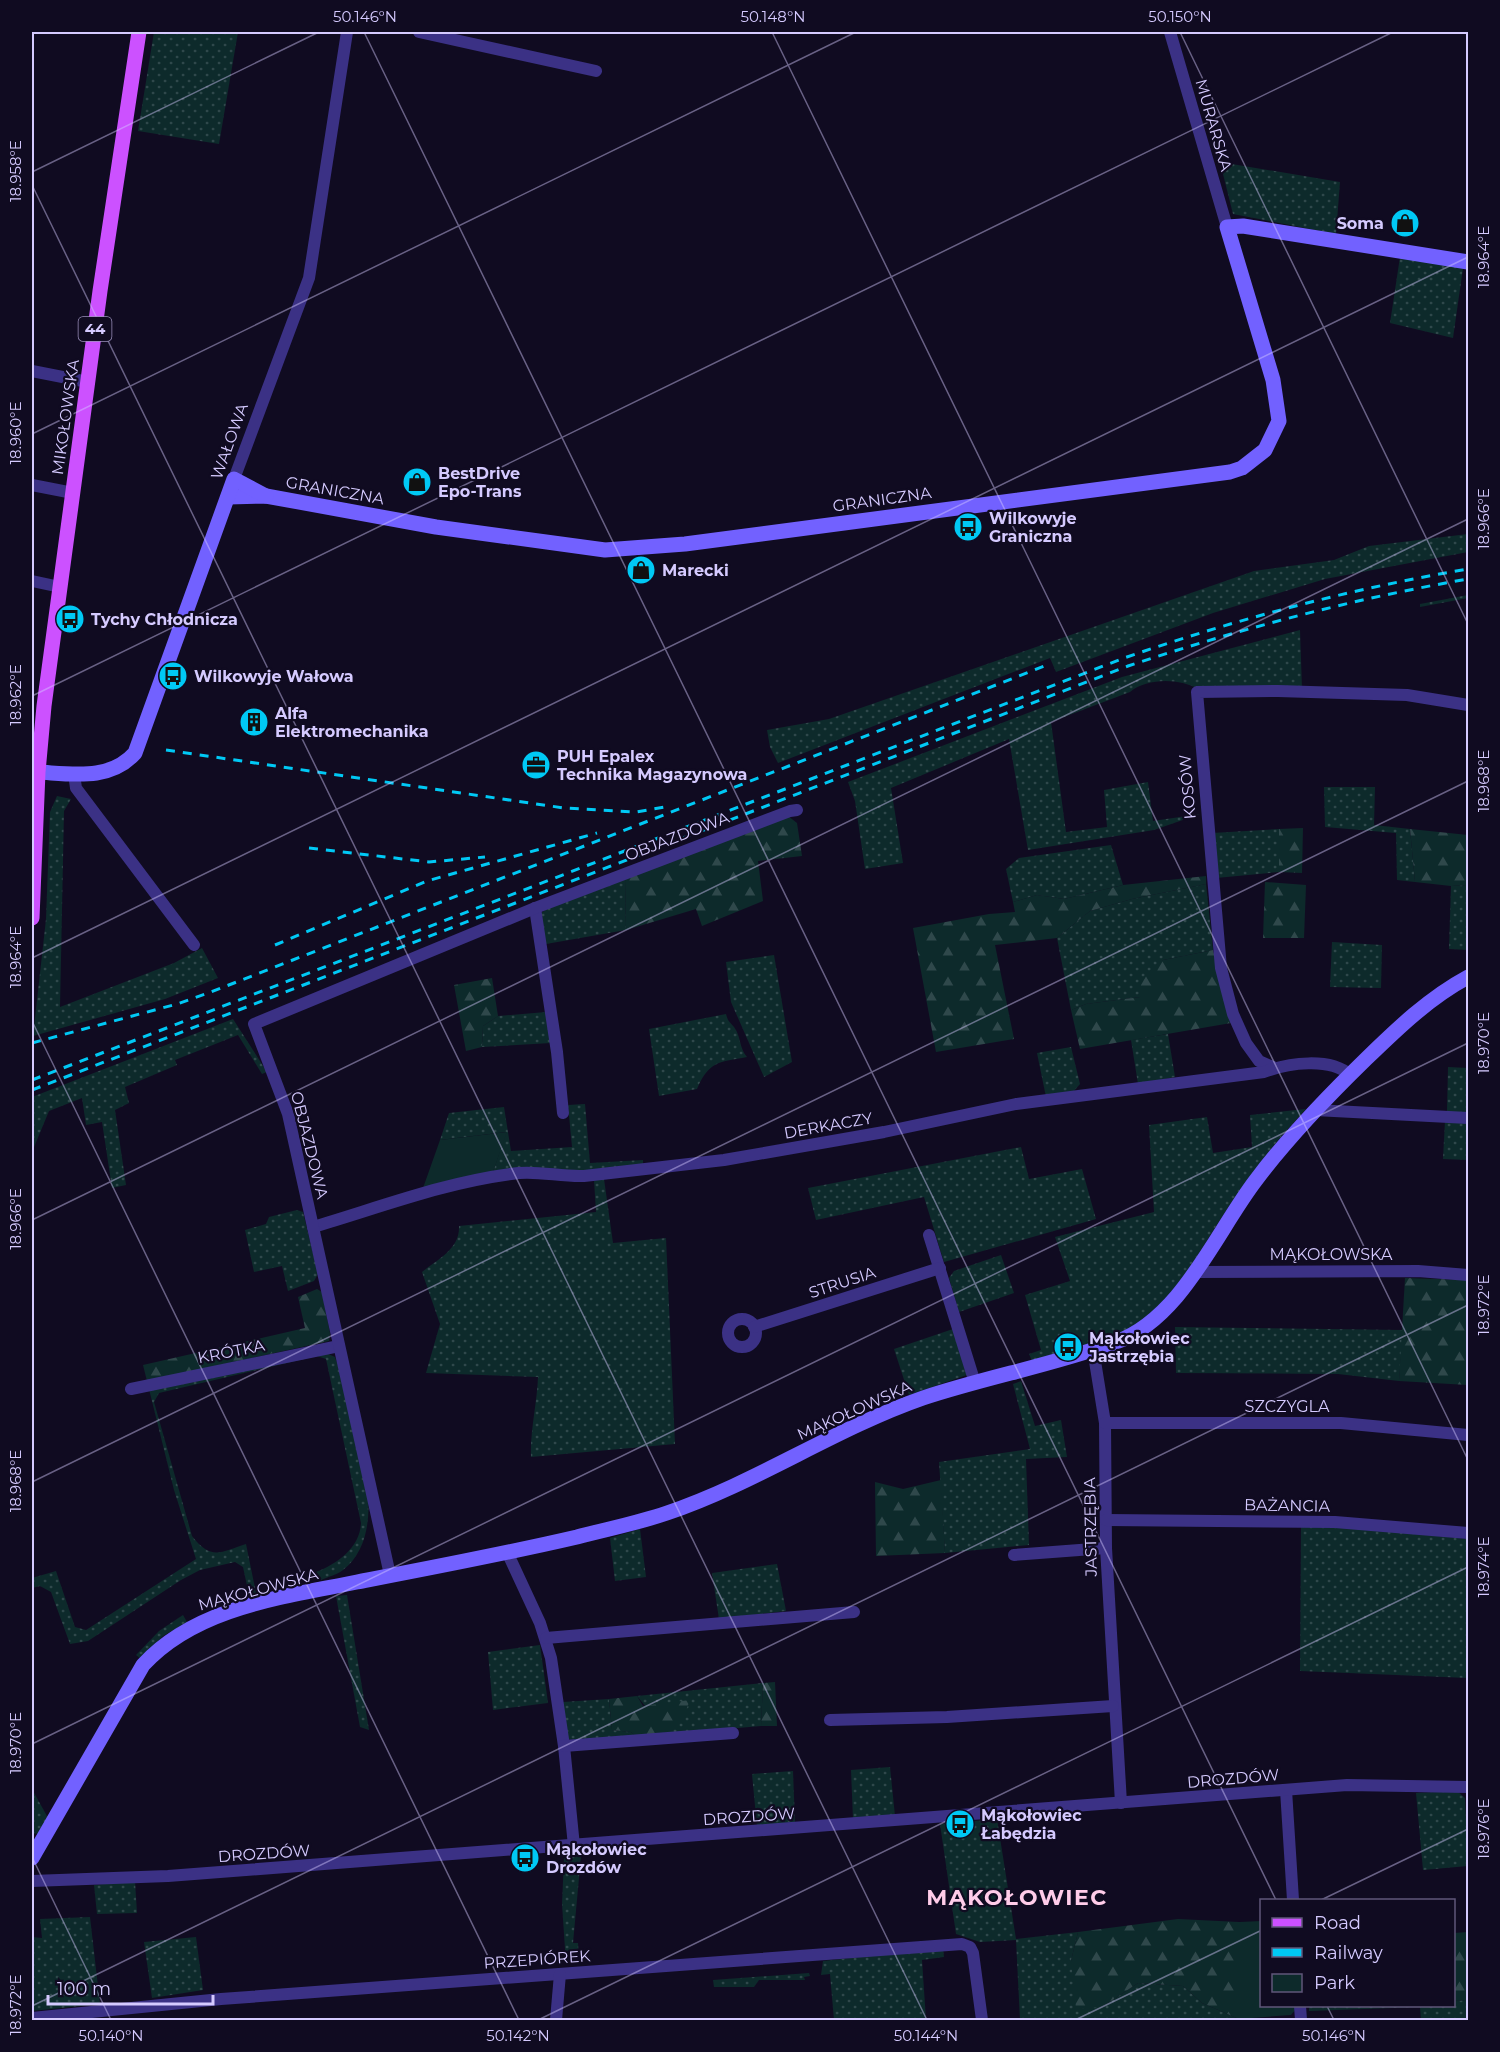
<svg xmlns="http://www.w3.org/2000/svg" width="1500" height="2052" font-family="Montserrat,sans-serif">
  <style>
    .grass { fill: url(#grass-dots) }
    .forest { fill: url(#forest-firs) }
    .park { fill: #0d2a2b }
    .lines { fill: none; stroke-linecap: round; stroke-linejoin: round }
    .street { stroke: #3b3185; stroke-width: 12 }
    .secondary { stroke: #7261ff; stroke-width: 15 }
    .primary { stroke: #cc51ff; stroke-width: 15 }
    .rail { stroke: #00c9f5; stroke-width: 3; stroke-dasharray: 9 8; stroke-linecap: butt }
    .ticks { fill: none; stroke: #d5caff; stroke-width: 1.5; stroke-opacity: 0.45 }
    .labels { text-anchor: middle; stroke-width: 4.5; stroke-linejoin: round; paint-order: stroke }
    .shield { fill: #100b21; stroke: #9a91bc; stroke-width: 1.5 }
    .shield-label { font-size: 15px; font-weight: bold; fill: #d5caff }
    .street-label { font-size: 16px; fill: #d5caff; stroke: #100b21 }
    .poi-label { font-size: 16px; font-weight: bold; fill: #d5caff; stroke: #100b21; text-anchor: start }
    .district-label { font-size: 22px; font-weight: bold; letter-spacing: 1.5px; fill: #ffcce9; stroke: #100b21 }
    .neatline { fill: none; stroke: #d5caff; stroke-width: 2 }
    .ticks-label { font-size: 15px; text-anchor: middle; fill: #d5caff }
  </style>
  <defs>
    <pattern id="grass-dots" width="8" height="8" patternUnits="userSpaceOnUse" patternTransform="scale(1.5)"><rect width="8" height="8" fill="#0d2a2b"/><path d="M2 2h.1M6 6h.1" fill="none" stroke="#2f484b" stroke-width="1.8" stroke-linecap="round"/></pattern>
    <pattern id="forest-firs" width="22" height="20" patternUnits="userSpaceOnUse" patternTransform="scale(1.5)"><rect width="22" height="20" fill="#0d2a2b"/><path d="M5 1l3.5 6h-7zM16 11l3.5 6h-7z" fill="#2f484b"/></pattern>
  </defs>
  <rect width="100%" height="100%" fill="#100b21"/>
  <!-- grass -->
  <g class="grass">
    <polygon points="154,32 238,32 219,144 138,131"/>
    <polygon points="1220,162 1340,182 1336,234 1233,214"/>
    <polygon points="1400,257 1463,268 1453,338 1390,323"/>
    <polygon points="1468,534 1468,552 1325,579 1213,613 1056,672 1050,658 778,763 770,747 767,730 829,719 1254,571 1334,560 1369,546"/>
    <polygon points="1468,595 1468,598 1420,607 1420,604"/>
    <path d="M1300,630L1302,689H1198C1179,678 1147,678 1130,692L1051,722L1066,832L1107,827L1104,790L1148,782L1153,821L1200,814L1154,830L1028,850L1009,739L891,788L903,863L865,869L855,801L848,782L1122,677Z"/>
    <polygon points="1324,787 1375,787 1374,825 1410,829 1415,882 1397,880 1396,833 1325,827"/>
    <polygon points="57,796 71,799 64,811 60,1007 174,963 202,948 218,978 165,999 33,1036 46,919 50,812"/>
    <polygon points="1279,829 1279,872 1216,878 1212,833"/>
    <polygon points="1111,845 1123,885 1064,899 1037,895 1013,902 1006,869 1019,858"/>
    <polygon points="625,878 626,930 546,944 541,913 550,907"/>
    <polygon points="1206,884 1213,950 1163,960 1140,997 1086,1004 1071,1010 1057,938 1090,911 1132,899"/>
    <polygon points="1468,885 1468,950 1449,949 1451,886"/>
    <polygon points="1332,942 1382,945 1381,988 1330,987"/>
    <polygon points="774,955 792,1062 764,1077 731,1002 726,962"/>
    <polygon points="546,1012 551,1043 482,1047 483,1026 498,1016"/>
    <path d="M726,1014C728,1022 730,1022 734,1027C741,1036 739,1048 747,1057C719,1062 709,1061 697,1089L659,1096L649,1029Z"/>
    <polygon points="233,1019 267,1072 262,1074 238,1035 175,1060 177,1065 125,1087 129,1103 115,1110 126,1185 112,1188 102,1122 86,1125 82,1098 49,1111 32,1152 32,1097"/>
    <polygon points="1168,1034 1175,1077 1138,1084 1131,1040"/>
    <polygon points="1071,1047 1080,1084 1073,1092 1046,1097 1037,1053"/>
    <polygon points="1448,1067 1468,1068 1468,1113 1447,1112"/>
    <polygon points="585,1104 590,1163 643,1160 643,1166 583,1173 493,1172 506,1132 440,1140 449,1113 504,1107 511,1151 572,1147 568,1105"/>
    <path d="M1306,1109C1278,1139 1254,1169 1231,1203C1202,1246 1179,1295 1135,1325C1117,1337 1094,1342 1075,1348L1072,1343L1059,1348L1060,1352L1032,1361L1029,1354L1041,1350L1025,1295L1070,1281L1055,1237L1154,1212L1149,1125L1207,1117L1213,1153L1252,1147L1250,1115Z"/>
    <polygon points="1445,1121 1468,1122 1468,1160 1443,1159"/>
    <polygon points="1021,1147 1029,1179 1082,1169 1096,1219 944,1262 924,1197 816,1220 808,1188"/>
    <path d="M604,1179L613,1243L666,1238L675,1444L531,1457C530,1430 537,1404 538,1377L426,1373L440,1324L422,1272C438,1259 460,1249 459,1226L596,1212L594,1180Z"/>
    <polygon points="297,1210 303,1212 318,1274 314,1281 288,1291 282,1266 254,1272 245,1230 266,1224 269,1217"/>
    <polygon points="1001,1255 1014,1293 959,1312 949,1278 954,1271"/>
    <polygon points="1175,1327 1403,1330 1399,1381 1338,1374 1176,1373"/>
    <polygon points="953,1329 967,1375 909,1395 894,1349"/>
    <path d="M326,1353L335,1357L338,1366L368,1495C370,1522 366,1552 343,1570C337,1575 327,1577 321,1580L316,1572C337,1564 360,1548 361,1523L326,1359L317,1356L159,1393L154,1402L192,1536C211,1561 221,1552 246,1544L256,1593L249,1595L243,1567L235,1562L200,1570L181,1580L88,1641L70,1644L51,1592L40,1586L32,1588V1578L56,1571L75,1627L86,1630L196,1559L174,1490L149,1389Z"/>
    <polygon points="1021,1381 1035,1426 1061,1420 1067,1457 1026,1459 1029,1545 945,1553 939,1462 1030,1449 1013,1384"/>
    <polygon points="1301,1527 1343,1527 1468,1539 1468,1678 1300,1671"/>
    <polygon points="640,1529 646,1577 615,1581 610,1538"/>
    <polygon points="777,1564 786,1611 719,1619 712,1573"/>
    <polygon points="347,1595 369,1730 360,1727 336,1596"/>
    <polygon points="183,1615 187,1622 163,1636 141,1659 136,1655 159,1631"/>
    <polygon points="540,1645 548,1703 493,1710 488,1652"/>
    <polygon points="763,1683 761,1726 668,1734 637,1696"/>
    <polygon points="609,1699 612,1730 631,1732 638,1738 581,1741 568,1739 563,1702"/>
    <polygon points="890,1767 895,1816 853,1819 851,1770"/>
    <polygon points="793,1771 795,1823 757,1827 752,1774"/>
    <polygon points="32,1789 48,1818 39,1834 32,1833"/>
    <polygon points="1457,1791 1465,1798 1468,1866 1423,1870 1416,1793"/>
    <polygon points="997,1819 1016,1939 1078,1932 1071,1961 1102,2007 1138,1983 1183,1986 1202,2003 1239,2019 1020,2020 1016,1940 980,1942 956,1934 940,1824"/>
    <polygon points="581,1856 573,1943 578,1943 579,1962 566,1964 562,1904 564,1858"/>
    <polygon points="135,1881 137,1913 97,1914 94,1885"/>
    <polygon points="90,1917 100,2004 32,2011 32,1937 42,1938 40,1919"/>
    <polygon points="196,1937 203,1990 152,1998 144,1942"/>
    <polygon points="943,1948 944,1957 922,1960 926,2020 834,2020 830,1974 821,1975 823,1961"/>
    <polygon points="809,1973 810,1976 804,1977 805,1980 759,1980 754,1987 714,1987 713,1980"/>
    <polygon points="1468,2000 1468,2020 1421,2020 1420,2007 1309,2011 1309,2006 1454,2006 1454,2001"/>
  </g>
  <!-- forest -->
  <g class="forest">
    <polygon points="788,816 797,823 802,856 758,861 763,901 702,926 696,909 626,930 625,878"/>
    <polygon points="1303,828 1302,873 1279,872 1279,829"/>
    <polygon points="1410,829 1468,835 1468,885 1451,886 1415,882"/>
    <polygon points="1206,876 1206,884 1132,899 1090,911 1057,938 995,945 1014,1039 936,1052 913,928 989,914 1015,912 1013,902 1037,895 1064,899 1123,885"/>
    <polygon points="1265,882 1306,885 1304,938 1263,938"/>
    <polygon points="1213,950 1231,1023 1080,1049 1071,1010 1086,1004 1140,997 1141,979 1163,960"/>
    <polygon points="492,978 498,1016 483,1026 482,1047 466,1051 454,985"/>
    <polygon points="1405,1278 1468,1280 1468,1385 1399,1381"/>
    <polygon points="317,1289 322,1292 330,1333 329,1341 147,1381 143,1365 305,1328 298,1297"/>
    <polygon points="941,1480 945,1553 876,1556 875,1482 903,1489"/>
    <polygon points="775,1682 777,1726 761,1726 763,1683"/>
    <path d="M637,1696L643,1706L690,1700C678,1733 671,1733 638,1738L631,1732L612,1730L609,1699Z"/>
    <polygon points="1178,1919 1239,1922 1239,2019 1202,2003 1183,1986 1138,1983 1102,2007 1076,2009 1071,1961 1078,1932"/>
    <polygon points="1468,1932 1468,2000 1454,2001 1454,1933"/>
  </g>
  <!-- park -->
  <g class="park">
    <polygon points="507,1132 493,1172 423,1188 440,1140"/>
    <polygon points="1261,1921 1262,2006 1295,2006 1296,2009 1291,2015 1239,2019 1239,1922"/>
  </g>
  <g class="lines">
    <!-- street -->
    <g class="street">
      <polyline points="419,32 596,71"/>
      <polyline points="1170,32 1227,227"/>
      <polyline points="32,371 88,382"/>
      <polyline points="234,479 309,278 347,32"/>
      <polyline points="32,485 73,493"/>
      <polyline points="32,581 60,587"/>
      <polyline points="74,774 76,788 194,945"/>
      <polyline points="535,908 557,1052 563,1113"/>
      <polyline points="1275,1068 1259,1061 1246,1043 1233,1014 1221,968 1197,692 1278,691 1407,695 1468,705"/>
      <polyline points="1315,1110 1468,1118"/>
      <path d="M313,1227C381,1207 448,1181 519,1173C540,1171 562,1177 584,1176L724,1160L884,1132L1016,1104L1264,1072C1288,1063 1330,1057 1350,1075"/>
      <polyline points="929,1235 975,1383"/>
      <polyline points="1194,1272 1418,1271 1468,1275"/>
      <circle cx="742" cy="1333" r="14"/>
      <polyline points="754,1327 940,1268"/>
      <polyline points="1093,1349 1105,1423 1106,1548 1121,1803"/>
      <polyline points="131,1389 339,1346"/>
      <polyline points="1105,1423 1341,1423 1468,1435"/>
      <polyline points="1106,1520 1335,1522 1468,1533"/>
      <polyline points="508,1554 540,1623 551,1658 564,1746 574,1846"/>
      <polyline points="1014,1555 1106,1548"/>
      <polyline points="390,1575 288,1114 254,1024 535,908 790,811 797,810"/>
      <polyline points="546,1638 854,1612"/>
      <polyline points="830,1720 947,1717 1113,1706"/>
      <polyline points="564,1746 733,1733"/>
      <polyline points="1286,1790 1293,1900"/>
      <polyline points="32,1881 168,1876 1347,1785 1468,1787"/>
      <polyline points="1300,2006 1301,2020"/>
      <polyline points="32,2018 221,1999 962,1944 970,1947 973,1953 982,2020"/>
      <polyline points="556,2020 560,1974"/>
    </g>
    <!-- secondary -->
    <g class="secondary">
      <polyline points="228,497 266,496 436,527 605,550 685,544 1230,472 1242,468 1265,450 1279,421 1273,380 1227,227 1243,226 1468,262"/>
      <path d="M38,772C73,774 110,781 135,753L234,479L266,496"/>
      <path d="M32,1858L143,1665C196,1607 283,1597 357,1582C430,1568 504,1554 577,1537C607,1529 638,1523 667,1513C756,1483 834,1429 923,1398C986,1377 1053,1365 1116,1342C1182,1318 1216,1232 1256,1180C1289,1136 1327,1097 1366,1059C1398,1028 1429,998 1468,977"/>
    </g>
    <!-- primary -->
    <polyline class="primary" points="32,918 38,772 44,706 100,291 139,32"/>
    <!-- rail -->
    <g class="rail">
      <polyline points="166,750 564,808 636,812 671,806"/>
      <polyline points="309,848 429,862 485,857"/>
      <polyline points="275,945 427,881 597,833"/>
      <polyline points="32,1043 177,1004 211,992 1047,665"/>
      <path d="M32,1080L1124,658C1237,619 1350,589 1468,569"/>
      <path d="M32,1090L1128,666C1240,629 1352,599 1468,579"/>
    </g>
  </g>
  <!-- ticks -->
  <path class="ticks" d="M364,32L1276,1900M772,32L1468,1460M1180,32L1468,624M32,172L319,32M32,185L927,2020M32,434L856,32M32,696L1393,32M32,958L1468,257M32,1021L519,2020M32,1220L1468,519M32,1482L1468,781M32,1744L1468,1043M32,1857L111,2020M1321,1900L1468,1829M32,2006L1468,1305M1327,2006L1334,2020M538,2020L1468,1567M1075,2020L1262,1930"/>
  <!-- icons -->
  <defs>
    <g id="shop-disc" transform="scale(1.5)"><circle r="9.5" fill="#00c9f5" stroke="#100b21"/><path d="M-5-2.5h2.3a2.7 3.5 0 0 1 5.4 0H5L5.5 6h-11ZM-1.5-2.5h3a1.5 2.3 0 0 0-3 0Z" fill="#111"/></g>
    <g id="bus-disc" transform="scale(1.5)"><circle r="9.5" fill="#00c9f5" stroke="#100b21"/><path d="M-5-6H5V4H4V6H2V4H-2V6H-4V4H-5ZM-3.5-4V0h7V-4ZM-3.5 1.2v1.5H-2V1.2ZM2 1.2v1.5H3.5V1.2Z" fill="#111"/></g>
    <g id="building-disc" transform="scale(1.5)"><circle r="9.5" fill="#00c9f5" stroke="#100b21"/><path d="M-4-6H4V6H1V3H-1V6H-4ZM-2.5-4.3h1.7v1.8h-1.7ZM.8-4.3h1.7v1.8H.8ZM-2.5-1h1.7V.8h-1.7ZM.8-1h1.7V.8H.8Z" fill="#111"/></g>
    <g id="office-disc" transform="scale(1.5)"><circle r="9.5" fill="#00c9f5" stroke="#100b21"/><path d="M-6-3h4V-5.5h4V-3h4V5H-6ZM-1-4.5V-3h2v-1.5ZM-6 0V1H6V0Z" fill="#111"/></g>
  </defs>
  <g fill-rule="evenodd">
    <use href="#shop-disc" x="1405" y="223"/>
    <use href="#shop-disc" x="417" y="482"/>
    <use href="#bus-disc" x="968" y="527"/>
    <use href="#shop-disc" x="641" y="570"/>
    <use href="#bus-disc" x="70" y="619"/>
    <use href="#bus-disc" x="173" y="676"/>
    <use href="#building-disc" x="254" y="722"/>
    <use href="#office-disc" x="536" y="765"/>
    <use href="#bus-disc" x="1068" y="1347"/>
    <use href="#bus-disc" x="960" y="1824"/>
    <use href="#bus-disc" x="525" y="1858"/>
  </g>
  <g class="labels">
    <!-- shield labels -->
    <rect class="shield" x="78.5" y="317" width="33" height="24" rx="4.5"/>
    <g class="shield-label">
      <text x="95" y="334">44</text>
    </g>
    <!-- street labels -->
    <g class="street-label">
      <text transform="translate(1214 125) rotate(74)" y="6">MURARSKA</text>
      <text transform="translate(65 417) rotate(-82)" y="6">MIKOŁOWSKA</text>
      <text transform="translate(229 441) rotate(-70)" y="6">WAŁOWA</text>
      <text transform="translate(335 490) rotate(10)" y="6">GRANICZNA</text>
      <text transform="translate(882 499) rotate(-8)" y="6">GRANICZNA</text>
      <text transform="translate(1187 787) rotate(-95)" y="6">KOSÓW</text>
      <text transform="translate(677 836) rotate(-21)" y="6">OBJAZDOWA</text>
      <text transform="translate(828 1125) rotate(-10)" y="6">DERKACZY</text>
      <text transform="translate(310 1145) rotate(76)" y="6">OBJAZDOWA</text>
      <text x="1331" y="1260">MĄKOŁOWSKA</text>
      <text transform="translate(842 1282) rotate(-18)" y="6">STRUSIA</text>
      <text transform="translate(231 1351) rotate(-11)" y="6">KRÓTKA</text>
      <text x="1287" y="1412">SZCZYGLA</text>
      <text transform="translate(854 1410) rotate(-24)" y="6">MĄKOŁOWSKA</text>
      <text transform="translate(1287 1505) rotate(1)" y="6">BAŻANCIA</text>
      <text transform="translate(1090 1527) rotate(-91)" y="6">JASTRZĘBIA</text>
      <text transform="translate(258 1589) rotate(-15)" y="6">MĄKOŁOWSKA</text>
      <text transform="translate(1233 1778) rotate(-5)" y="6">DROZDÓW</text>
      <text transform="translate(749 1816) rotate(-4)" y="6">DROZDÓW</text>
      <text transform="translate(264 1853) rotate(-4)" y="6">DROZDÓW</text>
      <text transform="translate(537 1959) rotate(-4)" y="6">PRZEPIÓREK</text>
    </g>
    <!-- poi labels -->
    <g class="poi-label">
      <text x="1384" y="229" text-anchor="end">Soma</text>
      <text x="438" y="479">BestDrive<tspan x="438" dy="18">Epo-Trans</tspan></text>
      <text x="989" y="524">Wilkowyje<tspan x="989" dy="18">Graniczna</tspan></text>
      <text x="662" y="576">Marecki</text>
      <text x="91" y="625">Tychy Chłodnicza</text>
      <text x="194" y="682">Wilkowyje Wałowa</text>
      <text x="275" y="719">Alfa<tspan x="275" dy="18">Elektromechanika</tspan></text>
      <text x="557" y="762">PUH Epalex<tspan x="557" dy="18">Technika Magazynowa</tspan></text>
      <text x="1089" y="1344">Mąkołowiec<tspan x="1089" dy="18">Jastrzębia</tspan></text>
      <text x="981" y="1821">Mąkołowiec<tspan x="981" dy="18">Łabędzia</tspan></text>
      <text x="546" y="1855">Mąkołowiec<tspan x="546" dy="18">Drozdów</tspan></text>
    </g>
    <!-- district labels -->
    <g class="district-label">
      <text x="1017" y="1905">MĄKOŁOWIEC</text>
    </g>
  </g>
  <!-- border -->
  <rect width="1500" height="2052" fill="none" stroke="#100b21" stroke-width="66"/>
  <!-- legend -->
  <rect x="1260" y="1899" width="195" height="108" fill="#100b21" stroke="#5f577a" stroke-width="1.5"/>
  <rect x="1272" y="1918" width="30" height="9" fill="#cc51ff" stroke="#5f577a" stroke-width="1.5"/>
  <text x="1314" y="1929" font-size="18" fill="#d5caff">Road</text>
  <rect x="1272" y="1948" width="30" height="9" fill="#00c9f5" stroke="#5f577a" stroke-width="1.5"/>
  <text x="1314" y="1959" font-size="18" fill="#d5caff">Railway</text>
  <rect x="1272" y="1974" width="30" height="18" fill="#0d2a2b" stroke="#5f577a" stroke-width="1.5"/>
  <text x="1314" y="1989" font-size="18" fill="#d5caff">Park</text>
  <!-- scale -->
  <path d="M48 1995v9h165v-9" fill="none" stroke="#d5caff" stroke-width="3"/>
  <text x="57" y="1995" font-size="18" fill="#d5caff" stroke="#100b21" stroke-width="4.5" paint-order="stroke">100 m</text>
  <rect x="33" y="33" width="1434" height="1986" class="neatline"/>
  <g class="ticks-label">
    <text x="365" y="22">50.146°N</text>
    <text x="773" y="22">50.148°N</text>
    <text x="1180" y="22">50.150°N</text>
    <text transform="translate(16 171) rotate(-90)" y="5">18.958°E</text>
    <text transform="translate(1484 257) rotate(-90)" y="5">18.964°E</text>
    <text transform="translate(16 433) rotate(-90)" y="5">18.960°E</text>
    <text transform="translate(1484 519) rotate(-90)" y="5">18.966°E</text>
    <text transform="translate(16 695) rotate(-90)" y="5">18.962°E</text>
    <text transform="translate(1484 781) rotate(-90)" y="5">18.968°E</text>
    <text transform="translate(16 957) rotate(-90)" y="5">18.964°E</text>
    <text transform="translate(1484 1043) rotate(-90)" y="5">18.970°E</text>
    <text transform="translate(16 1219) rotate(-90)" y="5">18.966°E</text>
    <text transform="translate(1484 1305) rotate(-90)" y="5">18.972°E</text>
    <text transform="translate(16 1481) rotate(-90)" y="5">18.968°E</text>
    <text transform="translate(1484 1567) rotate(-90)" y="5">18.974°E</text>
    <text transform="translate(16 1743) rotate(-90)" y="5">18.970°E</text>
    <text transform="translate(1484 1829) rotate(-90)" y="5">18.976°E</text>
    <text transform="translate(16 2005) rotate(-90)" y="5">18.972°E</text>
    <text x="111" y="2041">50.140°N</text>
    <text x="518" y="2041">50.142°N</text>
    <text x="926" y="2041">50.144°N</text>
    <text x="1334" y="2041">50.146°N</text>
  </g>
</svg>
